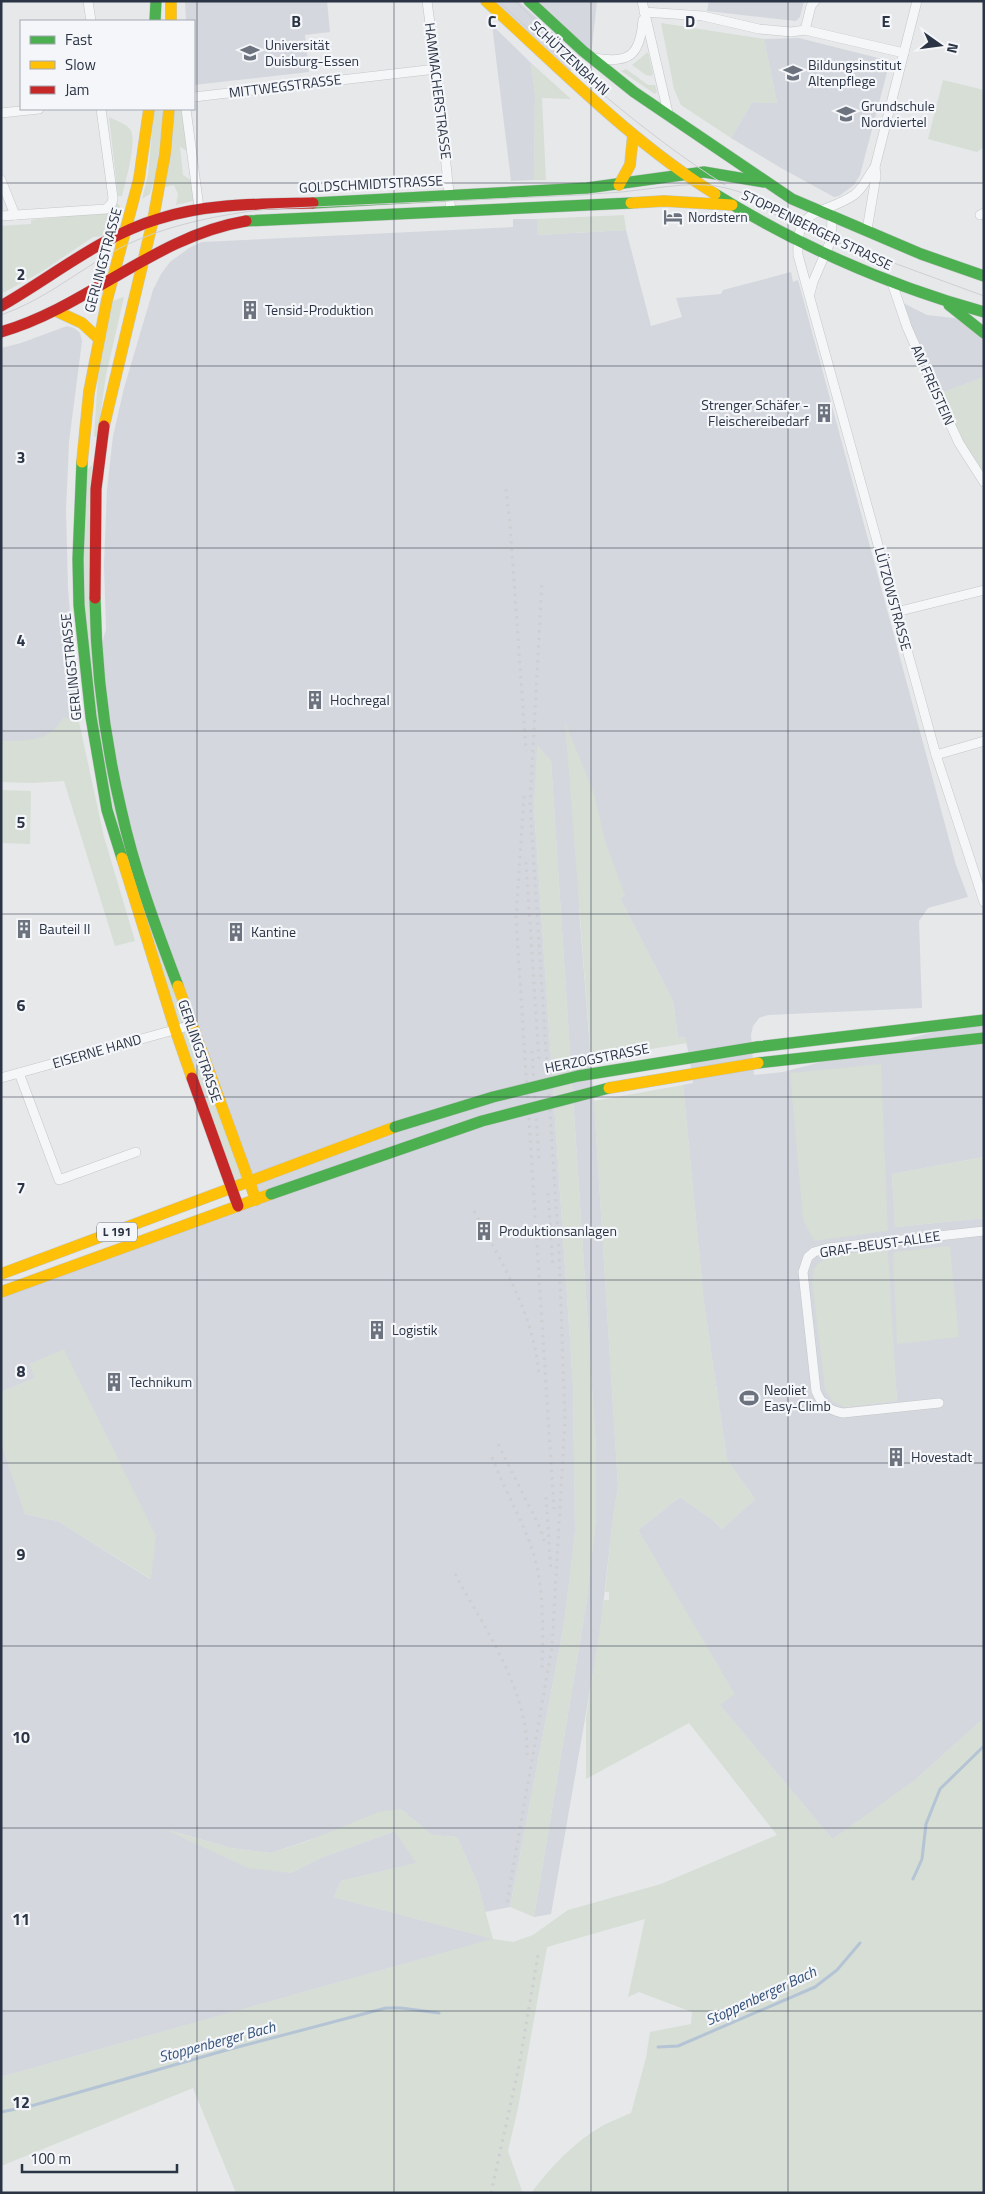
<svg xmlns="http://www.w3.org/2000/svg" width="985" height="2194" font-family="'Titillium Web',sans-serif">
  <style>
    .built { fill: #d4d7dd; fill-rule: evenodd }
    .green { fill: #d6ded6 }
    .lines { fill: none; stroke-linecap: round; stroke-linejoin: round }
    .stream { stroke: #b4c4d5; stroke-width: 3 }
    .street-casing { stroke: #c4c6c8; stroke-width: 10 }
    .fast-casing { stroke: #c4c6c8; stroke-width: 12 }
    .slow-casing { stroke: #c4c6c8; stroke-width: 12 }
    .jam-casing { stroke: #c4c6c8; stroke-width: 12 }
    .street { stroke: #f5f6f7; stroke-width: 9 }
    .fast { stroke: #4caf50; stroke-width: 11 }
    .slow { stroke: #ffc107; stroke-width: 11 }
    .jam { stroke: #c62828; stroke-width: 11 }
    .tram { stroke: #cecfd2; stroke-width: 1 }
    .rail { stroke: #cecfd2; stroke-width: 3; stroke-dasharray: 2.5 5; stroke-linecap: butt }
    .fast-bridge-casing { stroke: #c2c5c8; stroke-width: 12; stroke-linecap: butt }
    .slow-bridge-casing { stroke: #c2c5c8; stroke-width: 12; stroke-linecap: butt }
    .fast-bridge { stroke: #4caf50; stroke-width: 11 }
    .slow-bridge { stroke: #ffc107; stroke-width: 11 }
    .grid { fill: none; stroke: #2b3445; stroke-width: 1; stroke-opacity: 0.55 }
    .labels { text-anchor: middle; stroke-width: 4.5; stroke-linejoin: round; paint-order: stroke }
    .shield { fill: #f4f6f9; stroke: #676e7b; stroke-width: 1 }
    .shield-label { font-size: 12px; font-weight: bold; fill: #2b3445 }
    .poi-label { font-size: 14px; fill: #2b3445; stroke: #f4f6f9; text-anchor: start }
    .street-label { font-size: 14px; fill: #2b3445; stroke: #f4f6f9 }
    .water-label { font-size: 15px; font-style: italic; fill: #34527a; stroke: #f4f6f9 }
    .grid-label { font-size: 16px; text-anchor: middle; font-weight: bold; fill: #2b3445; stroke: #f4f6f9; stroke-width: 4.5; stroke-linejoin: round; paint-order: stroke }
  </style>
  <rect width="100%" height="100%" fill="#e6e8ea"/>
  <!-- built -->
  <g class="built">
    <polygon points="185,1 327,1 330,32 305,35 309,72 194,85 194,21 186,21"/>
    <polygon points="495,1 518,1 580,57 570,71"/>
    <polygon points="533,1 597,1 591,56"/>
    <polygon points="709,1 804,1 800,17 796,21 707,11"/>
    <polygon points="492,25 531,63 535,95 534,180 511,181"/>
    <polygon points="799,38 890,61 860,175 854,185 839,196 834,197 781,168 731,138 753,101 757,103 777,103 764,39"/>
    <path d="M513,219H537V235L626,230L651,326L682,317L676,298L721,294L723,290L791,272L793,282L798,280L956,865L968,897L928,908L919,921L922,1008L768,1015L759,1018L753,1026L751,1035L754,1075L783,1072L964,1024L984,1022V1157L892,1174L895,1227L984,1218V1718L914,1781L833,1840L719,1704L734,1694L638,1530L680,1497L713,1520L722,1529L755,1499L727,1460L704,1303L683,1085L693,1083L689,1055L685,1037L678,1038L673,1001L620,898L625,895L579,908L594,1101L618,1486L612,1526L600,1633L551,1914L534,1917L586,1606L596,1519V1449L551,761L538,746L534,807L573,1385L575,1532L564,1625L510,1907L485,1912L477,1882L457,1837L432,1835L401,1809L271,1853L231,1848L168,1830L290,1873L318,1859L395,1831L417,1863L341,1881L334,1897L493,1939L1,2077V1442L25,1514L58,1521L150,1579L64,1350L30,1364L35,1378L1,1392V1293L256,1200L134,856L98,657L106,629L104,565L107,489L113,436L124,388L153,290L161,274L170,262L189,248L202,242L513,227ZM893,1347L897,1401L844,1407Z"/>
    <polygon points="899,301 927,315 963,319 984,335 984,377 939,394"/>
    <polygon points="67,326 74,328 80,333 82,341 69,442 66,510 68,589 79,722 60,740 1,755 1,348 21,343"/>
  </g>
  <!-- green -->
  <g class="green">
    <polygon points="661,23 764,39 777,103 757,103 753,101 731,138 681,105 674,89"/>
    <polygon points="648,52 653,74 651,76 646,75 632,65"/>
    <polygon points="531,63 571,99 542,98 546,180 534,180 535,95"/>
    <polygon points="626,69 648,85 655,85 657,92 655,94 621,71"/>
    <polygon points="943,80 984,90 984,147 977,152 928,139"/>
    <polygon points="154,109 164,112 156,173 150,194 142,199 148,175"/>
    <polygon points="175,109 182,109 187,151 180,147 183,175 191,180 193,201 176,205 178,194 174,185 165,187"/>
    <path d="M109,117C115,120 126,124 130,129C138,140 125,183 122,196H118Z"/>
    <polygon points="117,203 123,209 119,226 103,236 93,237 41,272 1,294 1,226 31,224 31,220 109,212"/>
    <polygon points="624,215 626,230 537,235 537,219"/>
    <polygon points="124,297 106,375 97,438 94,436 98,377 113,301"/>
    <polygon points="984,377 984,479 961,442 939,394"/>
    <polygon points="92,465 89,513 115,809 249,1181 232,1188 176,1029 113,808 99,740 85,605 84,558 87,470"/>
    <path d="M64,717L79,722L104,837L135,941L115,946L64,781L32,783L1,782V741C29,740 48,743 64,717Z"/>
    <polygon points="565,722 594,793 606,844 625,895 620,898 673,1001 678,1038 685,1037 687,1043 591,1059"/>
    <polygon points="537,745 551,761 596,1449 596,1519 586,1606 534,1917 510,1907 564,1625 575,1532 573,1385 534,807"/>
    <polygon points="1,790 31,791 30,844 1,843"/>
    <polygon points="881,1064 888,1231 814,1241 803,1220 790,1073"/>
    <path d="M683,1085L704,1303L727,1460L755,1499L722,1529L713,1520L680,1497L638,1530L735,1694L720,1705L832,1839L914,1781L984,1718V2193H531C551,2167 574,2142 602,2126C611,2121 622,2117 631,2113L646,2058L650,2032L691,2024L692,2012L639,1992L628,1997L645,1919L547,1947L518,2108L508,2151L522,2191L528,2193H236L193,2088L1,2166V2077L492,1939L334,1897L341,1881L416,1863L395,1831L318,1859L290,1873L248,1868L164,1829L231,1848L271,1853L308,1841L378,1812L401,1809L432,1835L457,1837L477,1882L493,1939L513,1942L533,1935L568,1910L661,1884L777,1835L689,1723L586,1779V1718L604,1600H609V1592H605L612,1526L618,1486L594,1101Z"/>
    <polygon points="984,1157 984,1218 895,1227 892,1174"/>
    <polygon points="950,1246 959,1337 897,1344 893,1252"/>
    <path d="M888,1251L897,1401L844,1407L832,1401L825,1389L812,1281C813,1277 813,1272 814,1269C823,1251 870,1252 888,1251Z"/>
    <polygon points="64,1349 156,1536 151,1579 58,1521 25,1514 1,1442 1,1392 35,1378 30,1364"/>
  </g>
  <g class="lines">
    <!-- stream -->
    <g class="stream">
      <polyline points="913,1879 922,1859 926,1824 940,1789 984,1746"/>
      <polyline points="658,2047 678,2046 815,1987 837,1970 860,1943"/>
      <polyline points="1,2112 31,2106 223,2051 386,2008 401,2008 439,2013"/>
    </g>
    <!-- street casing -->
    <g class="street-casing">
      <g id="street">
        <polyline points="88,1 91,21"/>
        <polyline points="427,1 436,69 451,212"/>
        <polyline points="642,1 669,117"/>
        <polyline points="644,12 703,16 759,29 791,32 805,30 904,53"/>
        <polyline points="805,30 811,6 815,1"/>
        <path d="M594,58C629,64 640,56 643,20"/>
        <polyline points="194,97 436,69"/>
        <polyline points="186,109 199,208"/>
        <polyline points="1,113 39,109"/>
        <path d="M875,167C868,176 863,189 854,195C823,216 795,205 798,255L936,755L984,902"/>
        <polyline points="1,180 15,215"/>
        <polyline points="980,215 984,213"/>
        <polyline points="1,216 106,209 112,203 113,198 101,109"/>
        <polyline points="867,230 876,176 875,167 917,1"/>
        <polyline points="892,283 907,327 946,415 959,443 984,482"/>
        <polyline points="810,293 813,282 831,240 832,217"/>
        <polyline points="896,612 984,590"/>
        <polyline points="936,755 984,741"/>
        <polyline points="19,1073 59,1180 136,1152"/>
        <polyline points="1,1078 192,1025"/>
        <path d="M939,1403L843,1413C828,1410 822,1405 816,1391L803,1272L808,1257L814,1252L828,1248L984,1231"/>
      </g>
    </g>
    <!-- fast casing -->
    <g class="fast-casing">
      <g id="fast">
        <polyline points="529,1 583,51 634,92 792,199 921,254 984,276"/>
        <polyline points="155,21 156,1"/>
        <path d="M715,194C799,246 890,286 984,312"/>
        <polyline points="313,203 587,188 704,172 764,182"/>
        <polyline points="246,221 631,203"/>
        <polyline points="949,305 984,333"/>
        <polyline points="82,462 78,559 79,605 91,717 107,810 122,858"/>
        <path d="M95,598C96,668 105,741 121,809C134,869 156,928 178,986"/>
        <polyline points="757,1047 984,1020"/>
        <polyline points="758,1063 984,1038"/>
      </g>
    </g>
    <!-- slow casing -->
    <g class="slow-casing">
      <g id="slow">
        <polyline points="171,1 171,21"/>
        <path d="M486,1C560,68 630,141 715,194"/>
        <polyline points="619,185 630,165 633,135"/>
        <polyline points="631,203 664,201 732,205"/>
        <polyline points="56,311 82,323 99,339"/>
        <polyline points="104,426 153,220 165,154 169,109"/>
        <polyline points="82,462 89,392 107,300 139,179 149,109"/>
        <polyline points="122,858 175,1029 192,1078"/>
        <polyline points="178,986 256,1200"/>
        <polyline points="1,1274 395,1127"/>
        <polyline points="1,1292 271,1194"/>
      </g>
    </g>
    <!-- jam casing -->
    <g class="jam-casing">
      <g id="jam">
        <path d="M1,306C52,277 101,236 158,219C208,203 261,204 313,203"/>
        <path d="M1,332C88,307 155,236 246,221"/>
        <polyline points="95,598 96,489 104,426"/>
        <polyline points="192,1078 238,1206"/>
      </g>
    </g>
    <!-- street -->
    <use href="#street" class="street"/>
    <!-- fast -->
    <use href="#fast" class="fast"/>
    <!-- slow -->
    <use href="#slow" class="slow"/>
    <!-- jam -->
    <use href="#jam" class="jam"/>
    <!-- tram -->
    <g class="tram">
      <path d="M498,1C570,67 643,133 725,185"/>
      <polyline points="515,1 592,77"/>
      <polyline points="746,198 781,218 831,240 984,296"/>
      <path d="M1,315C42,301 74,274 111,253C156,227 216,215 268,209L581,195C600,193 619,193 638,190C684,185 710,178 755,198"/>
    </g>
    <!-- rail -->
    <g class="rail">
      <polyline points="506,489 510,524 526,751"/>
      <polyline points="524,796 516,918 554,1509"/>
      <polyline points="526,862 539,1061"/>
      <polyline points="532,1051 539,1161"/>
      <polyline points="548,1193 553,1268"/>
      <path d="M474,1211C503,1265 535,1316 539,1377"/>
      <polyline points="498,1444 540,1528 545,1543"/>
      <path d="M492,1457C502,1485 517,1510 528,1538C545,1580 543,1626 542,1670"/>
      <polyline points="546,1497 551,1572"/>
      <path d="M455,1574C486,1631 529,1690 527,1757"/>
      <polyline points="507,1902 552,1647 565,1420 559,1250 530,804 542,581"/>
      <polyline points="491,2193 519,2066 538,1955"/>
    </g>
    <!-- fast-bridge casing -->
    <g class="fast-bridge-casing">
      <g id="fast-bridge">
        <polyline points="395,1127 493,1097 578,1076 757,1047"/>
        <polyline points="271,1194 482,1121 609,1088"/>
      </g>
    </g>
    <!-- slow-bridge casing -->
    <g class="slow-bridge-casing">
      <polyline id="slow-bridge" points="609,1088 758,1063"/>
    </g>
    <!-- fast-bridge -->
    <use href="#fast-bridge" class="fast-bridge"/>
    <!-- slow-bridge -->
    <use href="#slow-bridge" class="slow-bridge"/>
  </g>
  <!-- grid -->
  <path class="grid" d="M197,1V2193M394,1V2193M591,1V2193M788,1V2193M1,183H984M1,366H984M1,548H984M1,731H984M1,914H984M1,1097H984M1,1280H984M1,1463H984M1,1646H984M1,1828H984M1,2011H984"/>
  <!-- icons -->
  <defs>
    <g id="university-bare" transform="scale(1.5)"><path d="M0-5L7-2L0 1L-7-2ZM-4 1L0 2.5L4 1V4Q0 6-4 4Z" fill="#6c737f" stroke="#f4f6f9" stroke-width="2.5" paint-order="stroke"/></g>
    <g id="school-bare" transform="scale(1.5)"><path d="M0-5L7-2L0 1L-7-2ZM-4 1L0 2.5L4 1V4Q0 6-4 4Z" fill="#6c737f" stroke="#f4f6f9" stroke-width="2.5" paint-order="stroke"/></g>
    <g id="hotel-bare" transform="scale(1.5)"><path d="M-6-4.5h1.5V1H6V5H4.5V3h-9V5H-6ZM-4 0a1.8 1.8 0 1 1 3.6 0ZM.5 0V-2.5h3Q6-2.5 6 0Z" fill="#6c737f" stroke="#f4f6f9" stroke-width="2.5" paint-order="stroke"/></g>
    <g id="building-bare" transform="scale(1.5)"><path d="M-4-6H4V6H1V3H-1V6H-4ZM-2.5-4.3h1.7v1.8h-1.7ZM.8-4.3h1.7v1.8H.8ZM-2.5-1h1.7V.8h-1.7ZM.8-1h1.7V.8H.8Z" fill="#6c737f" stroke="#f4f6f9" stroke-width="2.5" paint-order="stroke"/></g>
    <g id="stadium-bare" transform="scale(1.5)"><path d="M0-5a6.5 5 0 1 0 0 10a6.5 5 0 1 0 0-10ZM-3.5-1.8h7v3.6h-7Z" fill="#6c737f" stroke="#f4f6f9" stroke-width="2.5" paint-order="stroke"/></g>
  </defs>
  <g fill-rule="evenodd">
    <use href="#university-bare" x="250" y="53"/>
    <use href="#school-bare" x="793" y="73"/>
    <use href="#school-bare" x="846" y="114"/>
    <use href="#hotel-bare" x="673" y="217"/>
    <use href="#building-bare" x="250" y="310"/>
    <use href="#building-bare" x="824" y="413"/>
    <use href="#building-bare" x="315" y="700"/>
    <use href="#building-bare" x="24" y="929"/>
    <use href="#building-bare" x="236" y="932"/>
    <use href="#building-bare" x="484" y="1231"/>
    <use href="#building-bare" x="377" y="1330"/>
    <use href="#building-bare" x="114" y="1382"/>
    <use href="#stadium-bare" x="749" y="1398"/>
    <use href="#building-bare" x="896" y="1457"/>
  </g>
  <g class="labels">
    <!-- shield labels -->
    <rect class="shield" x="97" y="1222.5" width="40" height="19" rx="4"/>
    <g class="shield-label">
      <text x="117" y="1236">L 191</text>
    </g>
    <!-- poi labels -->
    <g class="poi-label">
      <text x="265" y="50">Universität<tspan x="265" dy="16">Duisburg-Essen</tspan></text>
      <text x="808" y="70">Bildungsinstitut<tspan x="808" dy="16">Altenpflege</tspan></text>
      <text x="861" y="111">Grundschule<tspan x="861" dy="16">Nordviertel</tspan></text>
      <text x="688" y="222">Nordstern</text>
      <text x="265" y="315">Tensid-Produktion</text>
      <text x="809" y="410" text-anchor="end">Strenger Schäfer -<tspan x="809" dy="16">Fleischereibedarf</tspan></text>
      <text x="330" y="705">Hochregal</text>
      <text x="39" y="934">Bauteil II</text>
      <text x="251" y="937">Kantine</text>
      <text x="499" y="1236">Produktionsanlagen</text>
      <text x="392" y="1335">Logistik</text>
      <text x="129" y="1387">Technikum</text>
      <text x="764" y="1395">Neoliet<tspan x="764" dy="16">Easy-Climb</tspan></text>
      <text x="911" y="1462">Hovestadt</text>
    </g>
    <!-- street labels -->
    <g class="street-label">
      <text transform="translate(570 58) rotate(43)" y="5">SCHÜTZENBAHN</text>
      <text transform="translate(285 86) rotate(-7)" y="5">MITTWEGSTRASSE</text>
      <text transform="translate(438 91) rotate(83)" y="5">HAMMACHERSTRASSE</text>
      <text transform="translate(371 184) rotate(-3)" y="5">GOLDSCHMIDTSTRASSE</text>
      <text transform="translate(817 230) rotate(26)" y="5">STOPPENBERGER STRASSE</text>
      <text transform="translate(103 260) rotate(-75)" y="5">GERLINGSTRASSE</text>
      <text transform="translate(933 385) rotate(66)" y="5">AM FREISTEIN</text>
      <text transform="translate(893 599) rotate(75)" y="5">LÜTZOWSTRASSE</text>
      <text transform="translate(71 667) rotate(-96)" y="5">GERLINGSTRASSE</text>
      <text transform="translate(97 1051) rotate(-16)" y="5">EISERNE HAND</text>
      <text transform="translate(200 1051) rotate(71)" y="5">GERLINGSTRASSE</text>
      <text transform="translate(597 1058) rotate(-11)" y="5">HERZOGSTRASSE</text>
      <text transform="translate(880 1244) rotate(-8)" y="5">GRAF-BEUST-ALLEE</text>
    </g>
    <!-- water labels -->
    <g class="water-label">
      <text transform="translate(761 1996) rotate(-25)" y="5">Stoppenberger Bach</text>
      <text transform="translate(217 2042) rotate(-15)" y="5">Stoppenberger Bach</text>
    </g>
  </g>
  <g class="grid-label">
    <text x="296" y="27">B</text>
    <text x="492" y="27">C</text>
    <text x="690" y="27">D</text>
    <text x="886" y="27">E</text>
    <text x="21" y="280">2</text>
    <text x="21" y="463">3</text>
    <text x="21" y="646">4</text>
    <text x="21" y="828">5</text>
    <text x="21" y="1011">6</text>
    <text x="21" y="1194">7</text>
    <text x="21" y="1377">8</text>
    <text x="21" y="1560">9</text>
    <text x="21" y="1743">10</text>
    <text x="21" y="1925">11</text>
    <text x="21" y="2108">12</text>
  </g>
  <!-- border -->
  <rect width="985" height="2194" fill="none" stroke="#2b3445" stroke-width="5"/>
  <!-- legend -->
  <rect x="20" y="20" width="175" height="90" fill="#f4f6f9" stroke="#a4a8b1"/>
  <rect x="30" y="36" width="25" height="8" fill="#4caf50" stroke="#a4a8b1"/>
  <text x="65" y="45" font-size="15" fill="#2b3445">Fast</text>
  <rect x="30" y="61" width="25" height="8" fill="#ffc107" stroke="#a4a8b1"/>
  <text x="65" y="70" font-size="15" fill="#2b3445">Slow</text>
  <rect x="30" y="86" width="25" height="8" fill="#c62828" stroke="#a4a8b1"/>
  <text x="65" y="95" font-size="15" fill="#2b3445">Jam</text>
  <!-- north arrow -->
  <g transform="translate(940 45) rotate(104)" stroke="#f4f6f9" stroke-width="4" paint-order="stroke">
  <path d="M0-4L9 19L0 12L-9 19Z" fill="#2b3445"/>
  <text y="-8" font-size="14" font-weight="bold" text-anchor="middle" fill="#2b3445">N</text>
  </g>
  <!-- scale -->
  <path d="M22 2164v8h155v-8" fill="none" stroke="#2b3445" stroke-width="2.5"/>
  <text x="30" y="2164" font-size="15" fill="#2b3445" stroke="#f4f6f9" stroke-width="4" paint-order="stroke">100 m</text>
</svg>
